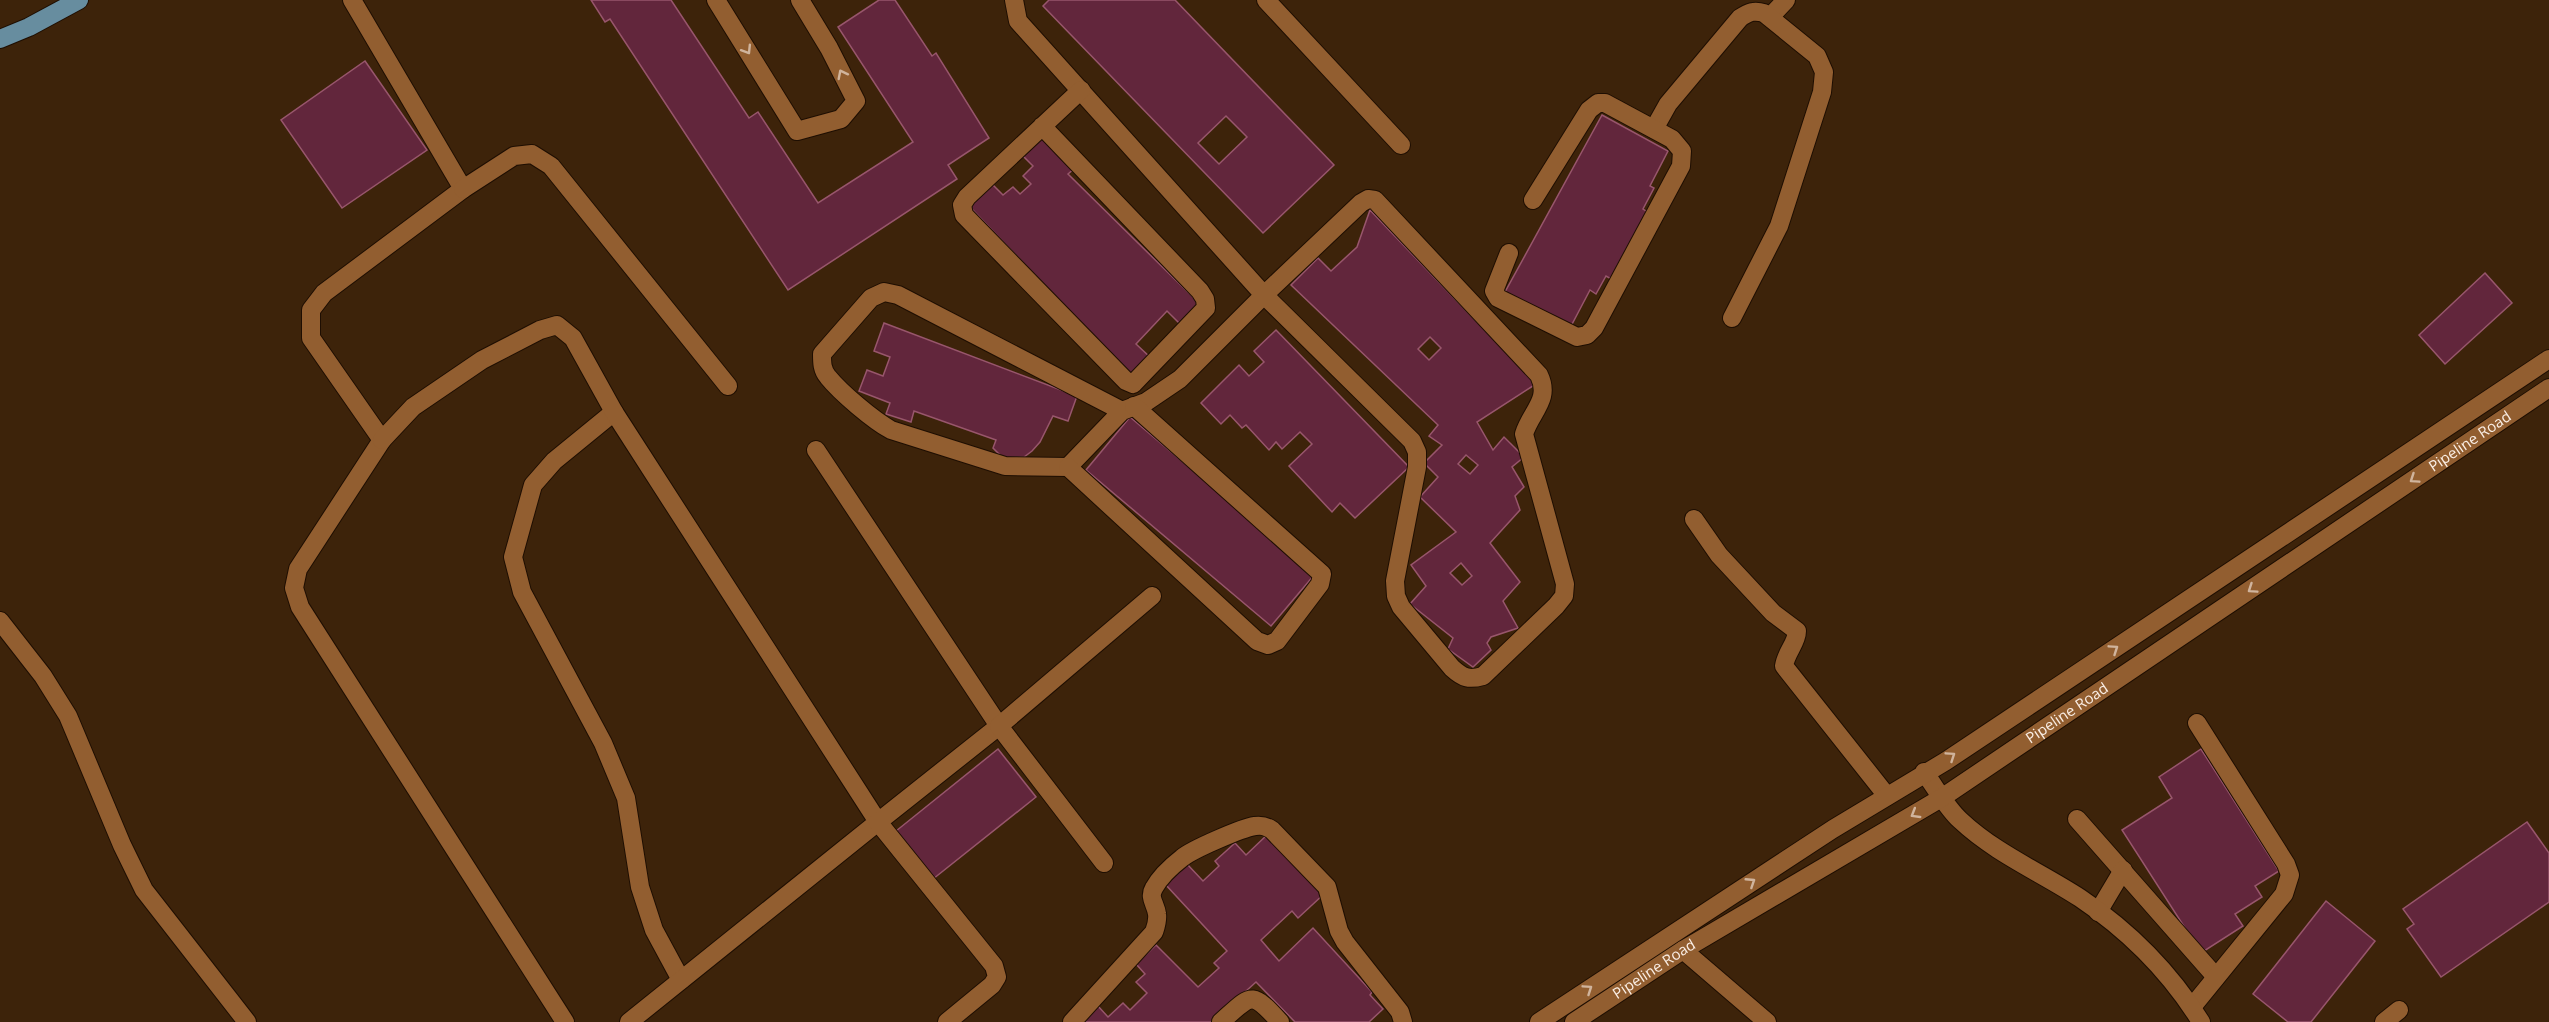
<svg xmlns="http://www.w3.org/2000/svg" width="2549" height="1022" font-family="'Open Sans',sans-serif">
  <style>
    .building { fill: #62263c; stroke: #98566c; stroke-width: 1.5; fill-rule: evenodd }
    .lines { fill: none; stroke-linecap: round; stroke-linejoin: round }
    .service-casing { stroke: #1e0e02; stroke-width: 20 }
    .minor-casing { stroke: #1e0e02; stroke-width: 20 }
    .tertiary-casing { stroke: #1e0e02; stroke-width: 20 }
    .primary-casing { stroke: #1e0e02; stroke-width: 20 }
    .service { stroke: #925e30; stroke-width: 18 }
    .minor { stroke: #925e30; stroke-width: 18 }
    .tertiary { stroke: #925e30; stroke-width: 18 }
    .primary { stroke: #678d9f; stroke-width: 18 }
    .oneway { stroke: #d0b49d }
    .labels { text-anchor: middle; stroke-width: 5; stroke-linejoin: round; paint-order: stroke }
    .street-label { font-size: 15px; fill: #faeee5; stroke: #331901 }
  </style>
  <rect width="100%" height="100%" fill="#3d230a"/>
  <!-- building -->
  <g class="building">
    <polygon points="591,0 671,0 749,118 758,112 818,203 913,142 838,27 879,0 895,0 932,56 936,53 989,138 948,165 957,179 788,290 610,19 605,22"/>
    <path d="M1049,0H1175L1334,165L1263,233L1043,6ZM1226,116L1247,137L1219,164L1198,143Z"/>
    <polygon points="365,61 427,150 342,208 281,120"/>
    <polygon points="1602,115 1668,151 1650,186 1654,188 1643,209 1649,213 1613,280 1606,276 1596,294 1590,290 1570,328 1505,292"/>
    <polygon points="1044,136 1075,168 1068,174 1200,304 1180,324 1167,311 1136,344 1152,359 1133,378 969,206 992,184 1003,195 1013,187 1020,194 1031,184 1023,176 1033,166 1023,156"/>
    <path d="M1370,210L1536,384L1477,422L1493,450L1504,437L1524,457L1512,467L1524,487L1515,496L1520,510L1490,543L1520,582L1503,601L1518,628L1491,637L1487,643L1491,650L1473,667L1448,649L1453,638L1410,604L1426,586L1411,565L1456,532L1420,497L1438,477L1424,463L1442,445L1429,436L1438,425L1291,285L1318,258L1331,271L1357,247ZM1430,337L1441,348L1429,360L1418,349ZM1466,455L1478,465L1470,474L1458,464ZM1461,563L1472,576L1462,585L1450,573Z"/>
    <polygon points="2485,273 2512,303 2445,364 2419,335"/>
    <polygon points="884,323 1077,396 1068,421 1053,416 1040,442 1032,451 1024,457 1007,458 1001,456 993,448 996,440 914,411 911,422 886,414 890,403 859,391 867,370 883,376 890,357 874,351"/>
    <polygon points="1276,330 1409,467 1355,518 1340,503 1332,512 1289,466 1312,444 1300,432 1282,449 1276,442 1269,450 1246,425 1242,428 1230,415 1221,424 1201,403 1239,365 1249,376 1264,362 1254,351"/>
    <polygon points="1130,417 1315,574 1271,626 1086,470"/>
    <polygon points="998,749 1036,797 933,879 896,831"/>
    <polygon points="2201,749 2279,871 2255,886 2262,897 2235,914 2243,926 2201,953 2122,830 2172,798 2159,777"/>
    <polygon points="2527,822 2549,853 2549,902 2441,977 2407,929 2414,924 2403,909"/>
    <polygon points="1269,833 1325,893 1298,918 1292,911 1261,940 1279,961 1313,928 1372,992 1370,995 1383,1009 1369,1022 1295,1022 1256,982 1212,1022 1082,1022 1098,1006 1108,1017 1123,1003 1130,1010 1147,993 1136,982 1145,974 1136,964 1156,945 1198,987 1219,968 1214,963 1227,951 1165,884 1187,864 1203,881 1219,866 1215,861 1235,843 1246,855"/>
    <polygon points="2326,901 2375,941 2311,1022 2288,1022 2253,994"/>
  </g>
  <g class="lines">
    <!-- service casing -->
    <g class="service-casing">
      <g id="service">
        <polyline points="1266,0 1401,145"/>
        <polyline points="2077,819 2216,977"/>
        <polyline points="2098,912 2123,870"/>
        <polyline points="2192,1007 2284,894 2290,875 2286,864 2197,723"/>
        <polyline points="2384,1022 2399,1010"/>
      </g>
    </g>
    <!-- minor casing -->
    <g class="minor-casing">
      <g id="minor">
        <polyline points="352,0 463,189 324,293 311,310 311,338 382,440 298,569 294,588 300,607 565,1022"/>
        <polyline points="716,0 797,131 841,119 856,101 829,48 800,0"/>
        <path d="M1014,0L1018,21L1264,295L1412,441L1417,452V467L1395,581L1396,596L1401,607L1452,668C1463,678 1469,680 1483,676L1556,606L1564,596L1565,584L1524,434C1531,411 1551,400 1539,375L1375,200L1368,199L1361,203L1264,295L1180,379L1146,402L1122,411L1068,467L1005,466L891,430C873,420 841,393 828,377C822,370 822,363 822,354L871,298L884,292L898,295L1122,411"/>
        <polyline points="1770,17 1786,0"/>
        <polyline points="1042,126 1200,291 1205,299 1206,308 1133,384 1126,381 964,215 962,205 967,197 1081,90"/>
        <path d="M1654,129L1668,104L1740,18C1749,12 1754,10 1764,13L1817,56L1824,72L1822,92L1779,226L1732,318"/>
        <polyline points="463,189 514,156 532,154 551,166 728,386"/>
        <polyline points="1509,253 1494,291 1498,298 1577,337 1587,335 1594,328 1681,166 1682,151 1672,139 1605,103 1598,103 1589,110 1533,200"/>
        <polyline points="614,412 554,461 533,485 513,557 522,592 603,743 626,798 640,887 654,930 681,980"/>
        <polyline points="382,440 413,407 482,360 540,330 557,325 573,338 614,412 878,822 629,1022"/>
        <polyline points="816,450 999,726 878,822 994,966 997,977 992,985 947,1022"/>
        <polyline points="1068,467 1257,641 1268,645 1277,641 1320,584 1322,574 1134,406"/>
        <path d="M1694,519L1719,555L1773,613L1797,631C1797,643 1786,652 1784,666L1887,796"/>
        <polyline points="0,621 43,676 68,716 122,845 144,890 247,1022"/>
        <path d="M1924,772C1936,788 1946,807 1960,820C1995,853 2040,872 2080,898C2129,931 2170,972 2201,1022"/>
        <polyline points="1104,863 999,726 1152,596"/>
        <polyline points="1683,950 1767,1022"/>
        <path d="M1072,1022L1154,932C1156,926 1158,921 1157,914C1156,904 1148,898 1154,888C1160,877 1173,865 1182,858C1193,849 1242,828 1255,826C1262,825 1266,826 1272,830L1327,887L1339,931L1345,942L1400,1012L1403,1022"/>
        <path d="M1221,1022C1252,994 1251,990 1280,1022"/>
      </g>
    </g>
    <!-- tertiary casing -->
    <g class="tertiary-casing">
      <g id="tertiary">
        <polyline points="1539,1022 1833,829 1946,761 2549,359"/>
        <path id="s1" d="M1574,1022L1683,950L1943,797L2549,388"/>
      </g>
    </g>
    <!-- primary casing -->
    <g class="primary-casing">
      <polyline id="primary" points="0,39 29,27 79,0"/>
    </g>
    <!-- service -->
    <use href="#service" class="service"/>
    <!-- minor -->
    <use href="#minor" class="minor"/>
    <!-- tertiary -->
    <use href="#tertiary" class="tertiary"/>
    <!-- primary -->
    <use href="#primary" class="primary"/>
  </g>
  <!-- one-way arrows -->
  <defs><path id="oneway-chevron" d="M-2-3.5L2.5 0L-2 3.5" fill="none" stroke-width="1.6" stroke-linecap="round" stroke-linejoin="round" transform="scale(1.5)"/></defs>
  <g class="oneway">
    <use href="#oneway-chevron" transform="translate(747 50) rotate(58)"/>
    <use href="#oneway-chevron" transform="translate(842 74) rotate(-117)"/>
    <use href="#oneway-chevron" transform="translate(2414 479) rotate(146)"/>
    <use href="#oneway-chevron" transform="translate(2252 589) rotate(146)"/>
    <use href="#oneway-chevron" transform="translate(2114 649) rotate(-34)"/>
    <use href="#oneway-chevron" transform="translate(1951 756) rotate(-34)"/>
    <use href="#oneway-chevron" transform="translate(1915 814) rotate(149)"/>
    <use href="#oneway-chevron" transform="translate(1751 882) rotate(-33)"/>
    <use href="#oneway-chevron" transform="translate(1588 989) rotate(-34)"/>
  </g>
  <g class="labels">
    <!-- street labels -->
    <g class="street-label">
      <text dy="5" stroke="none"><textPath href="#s1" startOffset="1068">Pipeline Road</textPath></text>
      <text dy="5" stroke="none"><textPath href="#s1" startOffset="582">Pipeline Road</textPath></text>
      <text dy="5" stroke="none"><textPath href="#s1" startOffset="96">Pipeline Road</textPath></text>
    </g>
  </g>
</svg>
